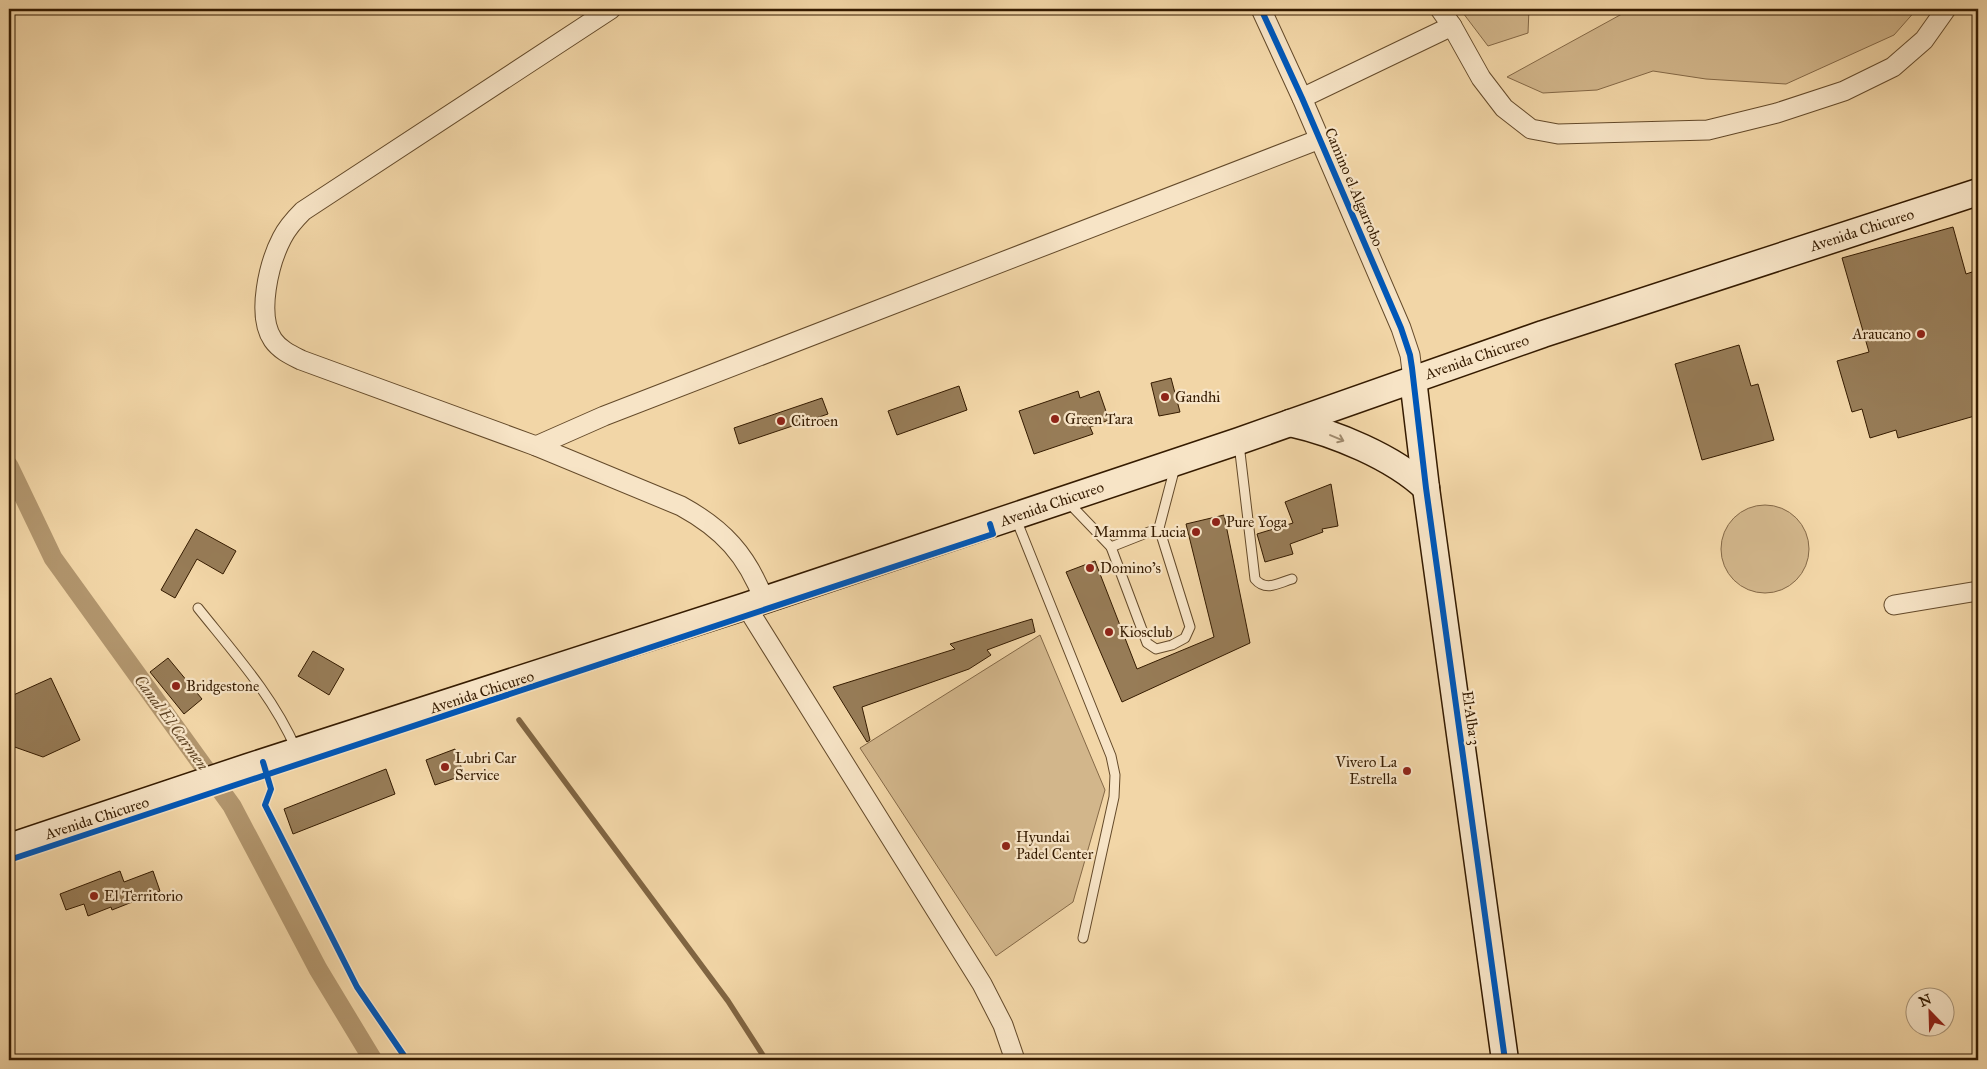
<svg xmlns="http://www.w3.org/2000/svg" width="1987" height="1069" font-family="'IM FELL Great Primer',serif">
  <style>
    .green { fill: #d2b68b; stroke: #846846 }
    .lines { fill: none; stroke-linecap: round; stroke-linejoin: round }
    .stream { stroke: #806542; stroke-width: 5.5 }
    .canal { stroke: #b2966e; stroke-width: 19 }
    .building { fill: #977c57; stroke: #351b00 }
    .lane-casing { stroke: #644a2a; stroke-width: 11 }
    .street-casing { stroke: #644a2a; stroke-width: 21 }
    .secondary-casing { stroke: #351b00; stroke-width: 29 }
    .lane { stroke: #f7e4c6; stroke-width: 9 }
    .street { stroke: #f7e4c6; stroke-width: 19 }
    .secondary { stroke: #f7e4c6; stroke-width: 26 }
    .cycleway-casing { stroke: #f7e4c6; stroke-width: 9 }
    .cycleway { stroke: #0057b8; stroke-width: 6 }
    .oneway { stroke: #a08a6d }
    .poi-dot { fill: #8f2418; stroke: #f7e4c6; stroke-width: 2 }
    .labels { text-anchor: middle; stroke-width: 4.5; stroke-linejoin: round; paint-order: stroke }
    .street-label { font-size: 15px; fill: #351b00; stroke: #f7e4c6 }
    .poi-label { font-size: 15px; fill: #351b00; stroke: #f7e4c6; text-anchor: start }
    .water-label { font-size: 16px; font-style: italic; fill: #614626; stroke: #f7e4c6 }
  </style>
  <rect width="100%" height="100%" fill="#f2d6a7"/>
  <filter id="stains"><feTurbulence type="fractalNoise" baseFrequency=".004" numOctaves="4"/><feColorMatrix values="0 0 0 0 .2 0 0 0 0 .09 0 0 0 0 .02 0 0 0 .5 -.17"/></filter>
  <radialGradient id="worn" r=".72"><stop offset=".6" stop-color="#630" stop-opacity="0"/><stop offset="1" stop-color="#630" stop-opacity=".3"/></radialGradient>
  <!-- green -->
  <g class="green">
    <polygon points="1460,9 1529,9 1528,33 1488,46"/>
    <polygon points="1631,9 1917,9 1894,35 1786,84 1706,79 1653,71 1597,90 1543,93 1507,77"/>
    <circle cx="1765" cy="549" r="44"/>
    <polygon points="1040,635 1105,790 1073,902 996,956 860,748"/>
  </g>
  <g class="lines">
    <!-- stream -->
    <polyline class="stream" points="519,720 728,1001 766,1060"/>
    <!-- canal -->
    <polyline class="canal" points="9,466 53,558 232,806 318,969 373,1060"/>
  </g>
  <!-- building -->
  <g class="building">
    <polygon points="1953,227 1966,274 1978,270 1978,415 1898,438 1896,430 1870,438 1862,409 1852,412 1837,361 1869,352 1842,258"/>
    <polygon points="1739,345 1751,386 1758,384 1774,440 1702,460 1675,364"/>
    <polygon points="1171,378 1180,412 1159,416 1151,383"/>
    <polygon points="959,386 967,410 897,435 888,411"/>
    <polygon points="1078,391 1080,398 1099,391 1109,420 1090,427 1093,434 1034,454 1019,411"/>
    <polygon points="822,398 828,414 739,444 734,428"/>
    <polygon points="1331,484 1338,526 1322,529 1323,532 1290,544 1293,554 1265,562 1257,534 1293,523 1285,502"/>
    <polygon points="1224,515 1250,643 1122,702 1066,572 1095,561 1137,669 1214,637 1186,524"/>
    <polygon points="196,529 236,551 223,574 197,559 175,598 161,590"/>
    <polygon points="1032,619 1035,632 987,650 991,655 969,669 862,707 870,740 867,742 833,687 955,649 950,644"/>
    <polygon points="313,651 344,669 329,695 298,676"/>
    <polygon points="168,658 202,699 184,714 150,672"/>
    <polygon points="51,678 80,740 43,757 9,745 9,697"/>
    <polygon points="455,749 464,775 435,785 426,760"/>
    <polygon points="386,769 395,794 293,834 284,809"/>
    <polygon points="120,871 124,882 153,871 160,891 112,910 111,907 88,916 84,904 66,910 60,894"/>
  </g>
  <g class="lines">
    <!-- lane casing -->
    <g class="lane-casing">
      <g id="lane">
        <path d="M1239,444L1255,579C1266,592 1278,583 1292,579"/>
        <polyline points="1067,501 1111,547 1147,643 1156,649 1172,645 1185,638 1190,627 1159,528 1175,467"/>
        <polyline points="1016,519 1111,756 1115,775 1114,797 1083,938"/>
        <polyline points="1111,547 1159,528"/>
        <path d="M198,608C234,653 273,696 296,749"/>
      </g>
    </g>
    <!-- street casing -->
    <g class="street-casing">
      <g id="street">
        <path d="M611,9L303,211C295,219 287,228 282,238C269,263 256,315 273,340C280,350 291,355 301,360L536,446L681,506C723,529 747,555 764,600"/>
        <polyline points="1261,9 1302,98 1401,328 1410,355 1413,379"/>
        <polyline points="1440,9 1452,26 1481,78 1504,108 1531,129 1558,134 1708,130 1777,113 1844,91 1893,67 1924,40 1946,9"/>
        <polyline points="1302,98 1452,26"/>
        <polyline points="536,446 604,416 1320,139"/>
        <polyline points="1894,605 1978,591"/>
        <polyline points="746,606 982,984 1003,1025 1015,1060"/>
      </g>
    </g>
    <!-- secondary casing -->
    <g class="secondary-casing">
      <g id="secondary">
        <polyline points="1413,379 1426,488 1505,1060"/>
        <path d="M1290,423C1335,433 1393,457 1426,488"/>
        <polyline points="9,847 248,767 746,606 1239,441 1543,334 1978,192"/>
      </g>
    </g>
    <!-- lane -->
    <use href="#lane" class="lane"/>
    <!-- street -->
    <use href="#street" class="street"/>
    <!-- secondary -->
    <use href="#secondary" class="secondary"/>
    <!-- cycleway casing -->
    <g class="cycleway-casing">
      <g id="cycleway">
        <polyline points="1261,9 1302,98 1401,328 1410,355 1412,368 1426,488 1505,1060"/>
        <polyline points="263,762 271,789 265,805 357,987 407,1060"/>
        <polyline points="9,860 993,534 990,524"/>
      </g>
    </g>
    <!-- cycleway -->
    <use href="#cycleway" class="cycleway"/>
  </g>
  <!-- one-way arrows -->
  <defs><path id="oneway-shaft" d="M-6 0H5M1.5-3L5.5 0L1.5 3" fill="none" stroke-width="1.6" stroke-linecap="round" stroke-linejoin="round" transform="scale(1.25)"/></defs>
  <use class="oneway" href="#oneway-shaft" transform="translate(1337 438) rotate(23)"/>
  <!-- markers -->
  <g class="poi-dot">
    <circle cx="1921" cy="334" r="5"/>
    <circle cx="1165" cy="397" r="5"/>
    <circle cx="1055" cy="419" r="5"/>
    <circle cx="781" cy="421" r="5"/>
    <circle cx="1216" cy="522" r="5"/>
    <circle cx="1196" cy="532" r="5"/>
    <circle cx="1090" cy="568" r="5"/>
    <circle cx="1109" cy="632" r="5"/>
    <circle cx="176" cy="686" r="5"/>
    <circle cx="445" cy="767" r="5"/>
    <circle cx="1407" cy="771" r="5"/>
    <circle cx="1006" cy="846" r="5"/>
    <circle cx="94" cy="896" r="5"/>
  </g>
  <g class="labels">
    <!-- street labels -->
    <g class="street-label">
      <text transform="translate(1354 187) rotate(67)" y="5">Camino el Algarrobo</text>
      <text transform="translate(1862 230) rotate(-18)" y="5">Avenida Chicureo</text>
      <text transform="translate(1477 357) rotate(-19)" y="5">Avenida Chicureo</text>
      <text transform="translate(1052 504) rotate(-19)" y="5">Avenida Chicureo</text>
      <text transform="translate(482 692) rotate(-18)" y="5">Avenida Chicureo</text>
      <text transform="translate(1471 718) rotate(82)" y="5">El Alba 3</text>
      <text transform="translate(97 818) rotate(-18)" y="5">Avenida Chicureo</text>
    </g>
    <!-- poi labels -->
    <g class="poi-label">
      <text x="1911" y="339" text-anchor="end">Araucano</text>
      <text x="1175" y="402">Gandhi</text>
      <text x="1065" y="424">Green Tara</text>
      <text x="791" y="426">Citroen</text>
      <text x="1226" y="527">Pure Yoga</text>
      <text x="1186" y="537" text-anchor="end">Mamma Lucia</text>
      <text x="1100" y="573">Domino's</text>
      <text x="1119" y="637">Kiosclub</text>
      <text x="186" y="691">Bridgestone</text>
      <text x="455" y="763">Lubri Car<tspan x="455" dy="17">Service</tspan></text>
      <text x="1397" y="767" text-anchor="end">Vivero La<tspan x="1397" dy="17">Estrella</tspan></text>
      <text x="1016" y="842">Hyundai<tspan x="1016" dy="17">Padel Center</tspan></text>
      <text x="104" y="901">El Territorio</text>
    </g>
    <!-- water labels -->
    <g class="water-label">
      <text transform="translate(172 722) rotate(54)" y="6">Canal El Carmen</text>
    </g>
  </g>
  <!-- margin -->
  <rect width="1987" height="1069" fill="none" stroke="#f2d6a7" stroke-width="30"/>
  <rect x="10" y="10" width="1967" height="1049" fill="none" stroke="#351b00" stroke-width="2.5"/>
  <rect x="15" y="15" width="1957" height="1039" fill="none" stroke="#351b00"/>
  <!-- north arrow -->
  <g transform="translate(1930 1012) rotate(337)"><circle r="24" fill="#f7e4c6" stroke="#a99477"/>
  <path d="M0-4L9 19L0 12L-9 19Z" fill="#8f2418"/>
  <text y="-8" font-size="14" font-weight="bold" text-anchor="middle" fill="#351b00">N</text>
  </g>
  <rect width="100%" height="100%" filter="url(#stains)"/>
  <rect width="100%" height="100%" fill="url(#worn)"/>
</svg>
